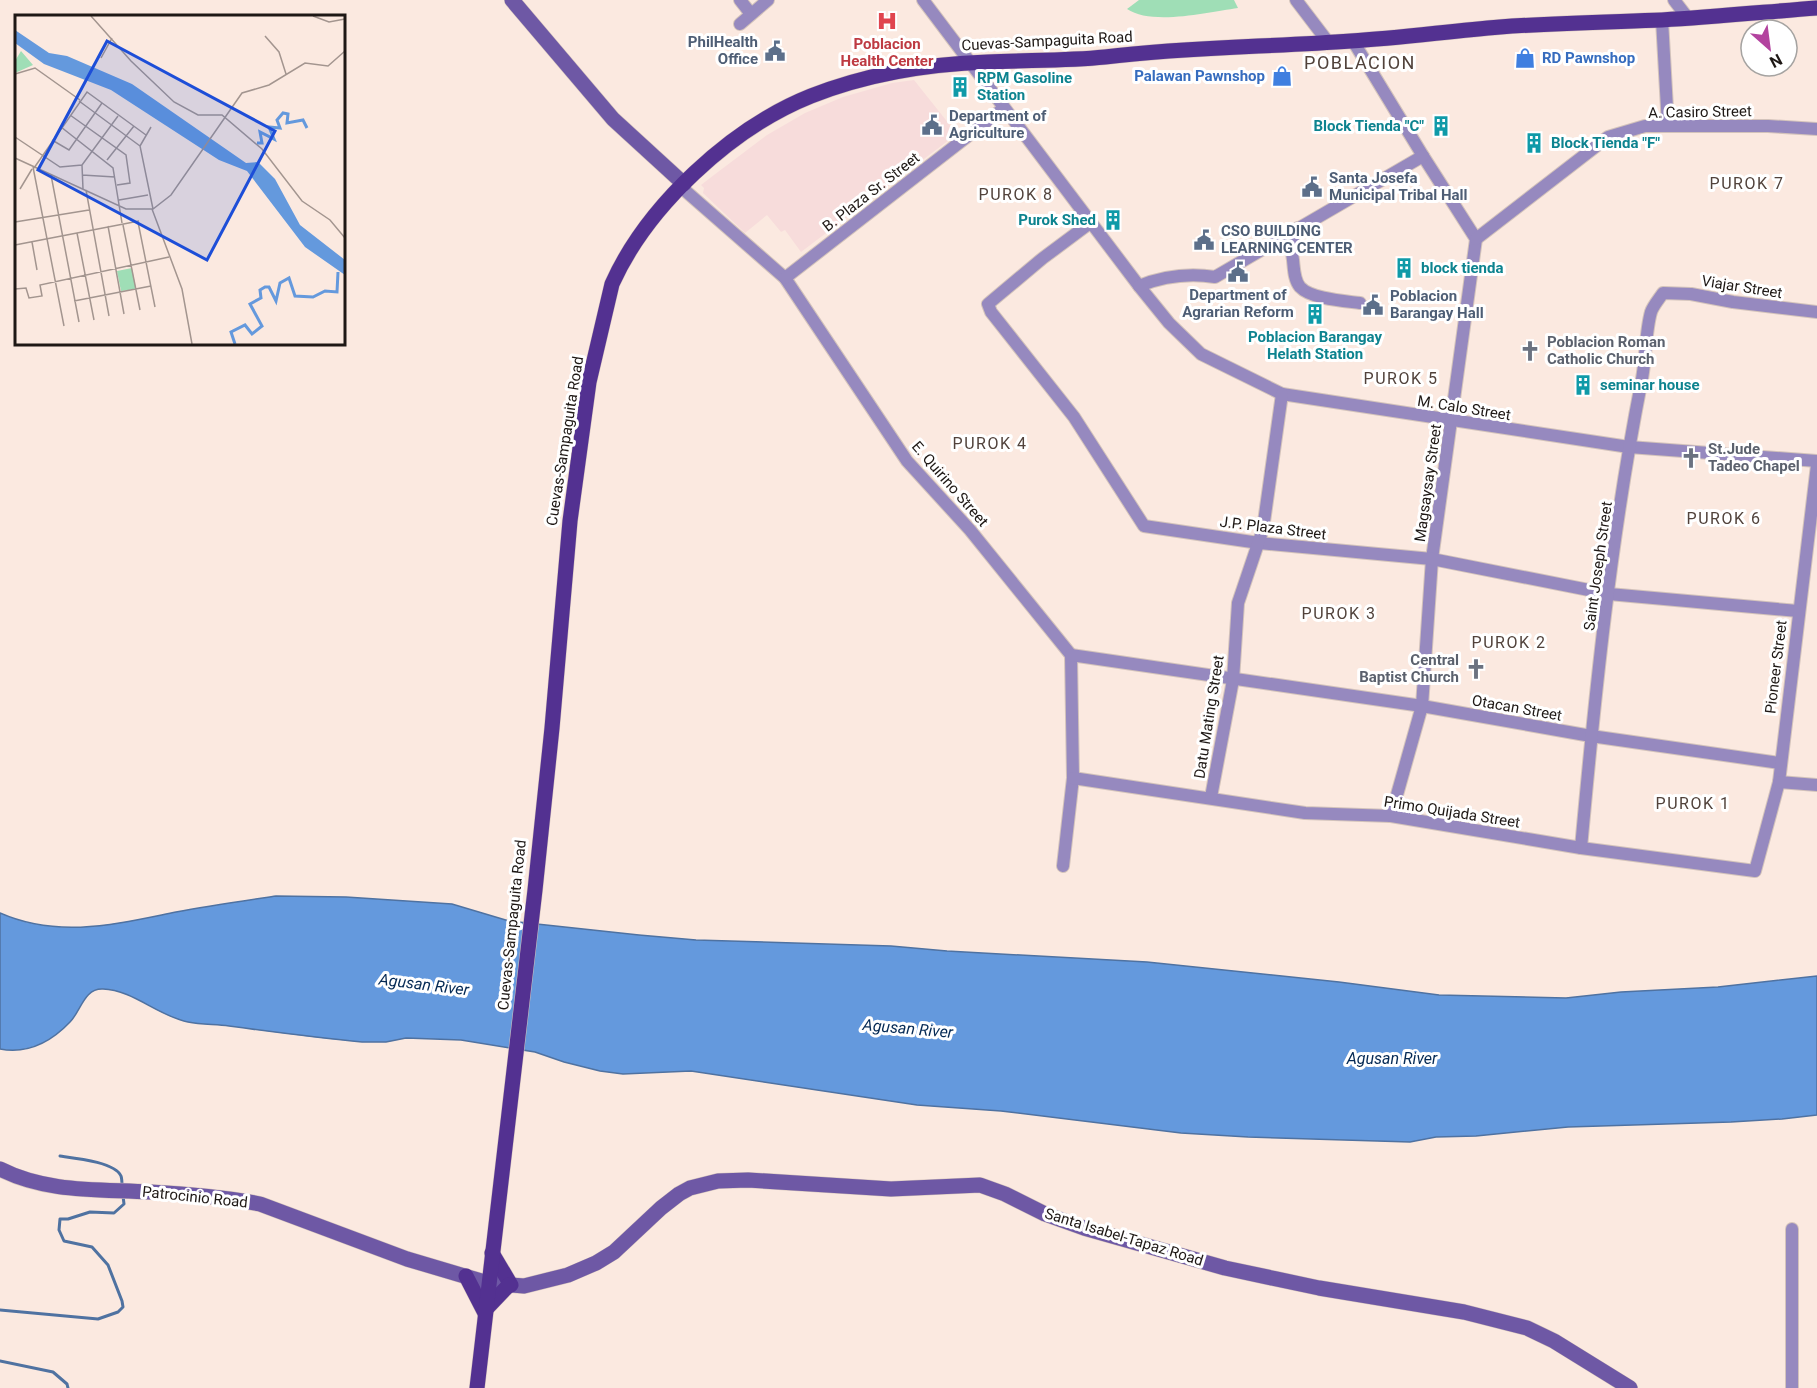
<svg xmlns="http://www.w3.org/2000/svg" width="1817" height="1388" font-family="Roboto,sans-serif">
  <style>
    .industrial { fill: #f7dcdb }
    .green { fill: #9fdeb6 }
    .water { fill: #6499dd; stroke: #4f72a1; stroke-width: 1.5 }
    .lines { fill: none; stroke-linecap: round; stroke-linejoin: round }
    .stream { stroke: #4f72a1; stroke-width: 3 }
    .street-casing { stroke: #d3c3bb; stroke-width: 14 }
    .secondary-casing { stroke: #d3c3bb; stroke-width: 16 }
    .primary-casing { stroke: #d3c3bb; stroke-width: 16 }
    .street { stroke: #9689bf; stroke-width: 12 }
    .secondary { stroke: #6e58a5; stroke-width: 15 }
    .primary { stroke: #533191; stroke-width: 15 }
    .labels { text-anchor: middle; stroke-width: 6; stroke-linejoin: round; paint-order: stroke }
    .street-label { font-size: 15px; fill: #1e1815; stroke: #fff }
    .service-label { font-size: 15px; font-weight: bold; fill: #4e5e75; stroke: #fff; text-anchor: start }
    .health-label { font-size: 15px; font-weight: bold; fill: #be3a42; stroke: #fff }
    .shop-label { font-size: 15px; font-weight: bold; fill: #366cbe; stroke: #fff; text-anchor: start }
    .culture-label { font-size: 15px; font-weight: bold; fill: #0d838f; stroke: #fff; text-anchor: start }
    .worship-label { font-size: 15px; font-weight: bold; fill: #5b616d; stroke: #fff; text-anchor: start }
    .neighbourhood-label { font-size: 16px; letter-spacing: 1.5px; fill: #51423b; stroke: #fff }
    .water-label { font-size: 16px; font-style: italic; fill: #042954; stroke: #fff }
    .quarter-label { font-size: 18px; letter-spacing: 1.5px; fill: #51423b; stroke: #fff }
    .inset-river { fill: none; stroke: #6499dd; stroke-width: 3 }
    .inset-road { fill: none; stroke: #a3958f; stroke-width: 1.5 }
    .view { fill: #1d4ed8; fill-opacity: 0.15; stroke: #1d4ed8; stroke-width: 3 }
    .inset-edge { fill: none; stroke: #1e1815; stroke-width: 3 }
  </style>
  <rect width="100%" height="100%" fill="#fbe9e0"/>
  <!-- industrial -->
  <polygon class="industrial" points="914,80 957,134 801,252 785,230 781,232 767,215 745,233 703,193 704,188 701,185 710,178 767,135 805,113 843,97 892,83"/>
  <!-- green -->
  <path class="green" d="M1139,0H1234L1238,8C1209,12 1152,26 1127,9Z"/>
  <!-- water -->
  <path class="water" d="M276,896L346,897L452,904L509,921L639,935L696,940L891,946L947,951L1147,962L1339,982L1439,995L1566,998L1621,992L1718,987L1817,976V1115L1782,1119L1731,1122L1568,1127L1476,1136L1436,1137L1410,1142L1248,1137L1181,1133L1001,1111L917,1105L691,1071L623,1074L600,1071L564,1062L535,1052L461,1040L406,1038L386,1042H362C317,1038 273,1032 229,1026C216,1024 202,1025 188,1022C158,1016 133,990 103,989C84,988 81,1011 70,1022C51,1042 27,1054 0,1049V913C59,939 116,924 176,912C209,906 243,901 276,896Z"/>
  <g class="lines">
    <!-- stream -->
    <g class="stream">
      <path d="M60,1156C74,1158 115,1162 121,1176C122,1179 122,1184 122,1186"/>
      <polyline points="0,1310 98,1319 118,1312 123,1307 122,1301 108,1265 92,1247 64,1241 59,1230 60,1219 68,1219 90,1212 114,1213 124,1204 123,1196"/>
      <polyline points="0,1361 53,1372 67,1384 68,1388"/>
    </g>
    <!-- street casing -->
    <g class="street-casing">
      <g id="street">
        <polyline points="740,0 751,14"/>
        <polyline points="923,0 1139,286 1169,323 1201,354 1282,394 1629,447 1817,461"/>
        <polyline points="1296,0 1328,42"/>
        <polyline points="1674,0 1687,17"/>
        <polyline points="1662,20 1668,126"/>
        <polyline points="740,24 768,0"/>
        <polyline points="1353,41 1423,156 1476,239 1432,559 1422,706 1391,816"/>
        <polyline points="681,187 785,278 907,461 970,530 1071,655 1073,778 1063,866"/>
        <polyline points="1090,223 1043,258 988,304 991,312 1074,417 1144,526 1259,543 1432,559 1609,594 1798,611"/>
        <path d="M1298,228C1291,238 1291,248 1293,260C1294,269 1294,280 1300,287C1311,299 1345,301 1360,303"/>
        <polyline points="1476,239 1608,137 1645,126 1768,126 1817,129"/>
        <polyline points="785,278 1004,108"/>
        <path d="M1139,286C1164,276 1189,273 1215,277L1423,156"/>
        <polyline points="1071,655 1422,706 1591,736 1780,763"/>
        <polyline points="1073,778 1305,813 1391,816 1581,848 1755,871 1779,782 1817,465"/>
        <polyline points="1779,782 1817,785"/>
        <polyline points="1211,797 1233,680 1238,603 1263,529 1282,394"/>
        <path d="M1581,848C1595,693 1611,537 1641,384C1646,362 1645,333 1651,312C1653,306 1659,299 1663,293L1691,294L1733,302L1817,312"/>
        <polyline points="1792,1388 1792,1229"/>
      </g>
    </g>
    <!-- secondary casing -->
    <g class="secondary-casing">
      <g id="secondary">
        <polyline points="512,0 613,119 684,184"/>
        <path d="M0,1169C47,1193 99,1189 150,1192C187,1194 224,1197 260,1204L407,1259L488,1283L524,1286L568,1275L596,1263L614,1252L661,1208L679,1194L690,1188L718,1181L748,1180L891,1189L980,1185L1005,1194L1045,1214L1084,1228L1225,1268L1319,1288L1464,1312L1527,1328L1554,1341L1630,1388"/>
      </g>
    </g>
    <!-- primary casing -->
    <g class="primary-casing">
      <g id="primary">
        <polyline points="492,1253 511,1285"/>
        <polyline points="466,1276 485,1313"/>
        <polyline points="485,1310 509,1285"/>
        <path d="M477,1388L535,890L552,728L570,521L589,382L612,284C647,206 731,128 811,96C867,74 927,64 988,62C1027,60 1066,61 1105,57C1186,47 1269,47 1351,41C1401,38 1450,31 1500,27C1553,23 1608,22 1662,20C1713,17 1765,12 1817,8"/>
      </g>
    </g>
    <!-- street -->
    <use href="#street" class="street"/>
    <!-- secondary -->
    <use href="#secondary" class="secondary"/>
    <!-- primary -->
    <use href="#primary" class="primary"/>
  </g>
  <!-- icons -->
  <defs>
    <g id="hospital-bare" transform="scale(1.62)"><path d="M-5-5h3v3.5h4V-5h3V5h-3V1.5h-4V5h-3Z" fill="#e0444e" stroke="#fff" stroke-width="2.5" paint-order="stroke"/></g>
    <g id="civic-bare" transform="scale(1.62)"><path d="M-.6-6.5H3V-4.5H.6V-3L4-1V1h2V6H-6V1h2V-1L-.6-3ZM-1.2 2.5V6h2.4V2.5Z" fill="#5c6f8a" stroke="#fff" stroke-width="2.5" paint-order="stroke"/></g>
    <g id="shop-bare" transform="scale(1.62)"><path d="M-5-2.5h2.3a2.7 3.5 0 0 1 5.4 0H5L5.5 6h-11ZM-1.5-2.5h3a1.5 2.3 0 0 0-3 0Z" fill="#3f7fe0" stroke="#fff" stroke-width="2.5" paint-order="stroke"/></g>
    <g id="building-bare" transform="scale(1.62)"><path d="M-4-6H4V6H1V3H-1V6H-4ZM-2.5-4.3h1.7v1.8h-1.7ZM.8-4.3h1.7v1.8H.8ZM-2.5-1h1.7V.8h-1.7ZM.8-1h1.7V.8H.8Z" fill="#0f9aa8" stroke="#fff" stroke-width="2.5" paint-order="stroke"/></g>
    <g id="church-bare" transform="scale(1.62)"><path d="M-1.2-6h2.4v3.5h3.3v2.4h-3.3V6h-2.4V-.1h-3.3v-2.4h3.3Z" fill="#6b7280" stroke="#fff" stroke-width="2.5" paint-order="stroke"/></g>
  </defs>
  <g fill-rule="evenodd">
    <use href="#hospital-bare" x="887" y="21"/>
    <use href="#civic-bare" x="775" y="51"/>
    <use href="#shop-bare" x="1525" y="58"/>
    <use href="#shop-bare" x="1282" y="76"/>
    <use href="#building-bare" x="960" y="87"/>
    <use href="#civic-bare" x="932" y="125"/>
    <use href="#building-bare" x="1441" y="126"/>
    <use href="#building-bare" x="1534" y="143"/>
    <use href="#civic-bare" x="1312" y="187"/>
    <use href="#building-bare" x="1113" y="220"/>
    <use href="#civic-bare" x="1204" y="240"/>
    <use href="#building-bare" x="1404" y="268"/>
    <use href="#civic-bare" x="1238" y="272"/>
    <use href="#civic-bare" x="1373" y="305"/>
    <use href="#building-bare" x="1315" y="314"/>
    <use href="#church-bare" x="1530" y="351"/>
    <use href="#building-bare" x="1583" y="385"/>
    <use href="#church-bare" x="1691" y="458"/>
    <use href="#church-bare" x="1476" y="669"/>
  </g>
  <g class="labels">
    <!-- street labels -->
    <g class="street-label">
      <text transform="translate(1047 41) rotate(-3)" y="5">Cuevas-Sampaguita Road</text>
      <text transform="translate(1700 112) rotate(-1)" y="5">A. Casiro Street</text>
      <text transform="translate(871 192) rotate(-38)" y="5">B. Plaza Sr. Street</text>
      <text transform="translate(1742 287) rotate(9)" y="5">Viajar Street</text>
      <text transform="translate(1464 408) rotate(9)" y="5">M. Calo Street</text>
      <text transform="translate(565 441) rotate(-81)" y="5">Cuevas-Sampaguita Road</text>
      <text transform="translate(1428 483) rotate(-82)" y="5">Magsaysay Street</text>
      <text transform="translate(950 484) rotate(49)" y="5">E. Quirino Street</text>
      <text transform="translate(1273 528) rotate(7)" y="5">J.P. Plaza Street</text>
      <text transform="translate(1598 566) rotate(-82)" y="5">Saint Joseph Street</text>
      <text transform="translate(1776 667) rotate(-83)" y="5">Pioneer Street</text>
      <text transform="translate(1517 708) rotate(10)" y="5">Otacan Street</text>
      <text transform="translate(1209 717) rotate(-81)" y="5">Datu Mating Street</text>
      <text transform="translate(1452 812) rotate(9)" y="5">Primo Quijada Street</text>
      <text transform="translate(512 925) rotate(-84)" y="5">Cuevas-Sampaguita Road</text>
      <text transform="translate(195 1197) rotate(6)" y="5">Patrocinio Road</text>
      <text transform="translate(1124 1237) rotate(17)" y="5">Santa Isabel-Tapaz Road</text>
    </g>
    <!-- service labels -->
    <g class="service-label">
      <text x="758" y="47" text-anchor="end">PhilHealth<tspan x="758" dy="17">Office</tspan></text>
      <text x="949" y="121">Department of<tspan x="949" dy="17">Agriculture</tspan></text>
      <text x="1329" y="183">Santa Josefa<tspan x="1329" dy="17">Municipal Tribal Hall</tspan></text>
      <text x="1221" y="236">CSO BUILDING<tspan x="1221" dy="17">LEARNING CENTER</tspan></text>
      <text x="1238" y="300" text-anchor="middle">Department of<tspan x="1238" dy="17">Agrarian Reform</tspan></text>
      <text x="1390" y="301">Poblacion<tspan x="1390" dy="17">Barangay Hall</tspan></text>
    </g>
    <!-- health labels -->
    <g class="health-label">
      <text x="887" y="49">Poblacion<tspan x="887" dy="17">Health Center</tspan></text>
    </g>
    <!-- shop labels -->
    <g class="shop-label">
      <text x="1542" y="63">RD Pawnshop</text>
      <text x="1265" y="81" text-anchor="end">Palawan Pawnshop</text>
    </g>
    <!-- culture labels -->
    <g class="culture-label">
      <text x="977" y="83">RPM Gasoline<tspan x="977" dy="17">Station</tspan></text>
      <text x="1424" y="131" text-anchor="end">Block Tienda "C"</text>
      <text x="1551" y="148">Block Tienda "F"</text>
      <text x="1096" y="225" text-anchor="end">Purok Shed</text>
      <text x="1421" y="273">block tienda</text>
      <text x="1315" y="342" text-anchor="middle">Poblacion Barangay<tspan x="1315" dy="17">Helath Station</tspan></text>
      <text x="1600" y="390">seminar house</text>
    </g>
    <!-- worship labels -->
    <g class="worship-label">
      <text x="1547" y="347">Poblacion Roman<tspan x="1547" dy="17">Catholic Church</tspan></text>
      <text x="1708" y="454">St.Jude<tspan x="1708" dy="17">Tadeo Chapel</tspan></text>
      <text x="1459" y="665" text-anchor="end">Central<tspan x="1459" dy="17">Baptist Church</tspan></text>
    </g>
    <!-- neighbourhood labels -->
    <g class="neighbourhood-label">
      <text x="1747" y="189">PUROK 7</text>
      <text x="1016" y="200">PUROK 8</text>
      <text x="1401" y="384">PUROK 5</text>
      <text x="990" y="449">PUROK 4</text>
      <text x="1724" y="524">PUROK 6</text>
      <text x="1339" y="619">PUROK 3</text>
      <text x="1509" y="648">PUROK 2</text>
      <text x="1693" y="809">PUROK 1</text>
    </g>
    <!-- water labels -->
    <g class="water-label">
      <text transform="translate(424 984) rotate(7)" y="6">Agusan River</text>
      <text transform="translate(908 1028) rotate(5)" y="6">Agusan River</text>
      <text x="1392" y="1064">Agusan River</text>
    </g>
    <!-- quarter labels -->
    <g class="quarter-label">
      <text x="1360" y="69">POBLACION</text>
    </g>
  </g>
  <!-- overview -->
  <g transform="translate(15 15)">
    <rect width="330" height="330" fill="#fbe9e0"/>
    <path d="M6,36L18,50L0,58V46ZM117,253L121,274L106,276L102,256Z" fill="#9fdeb6"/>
    <path d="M0,15L34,38L52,41L117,69L231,148L243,147L260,164L285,210L330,245V260L290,232L232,156L204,145L96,75L29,49L0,28Z" fill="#6499dd"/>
    <path class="inset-river" d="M242,128H247L245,117L259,124L254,112L265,113L262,105L268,98L273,99L272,108L288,105L292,113M220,329L216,317L230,310L237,319L247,311L235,289L246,283L245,275L250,272H254L261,286L265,268L274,263L280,281L298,282L310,276L322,277L323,257"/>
    <path class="inset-road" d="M76,1L116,46L159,87L183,100H207L247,134L287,186L315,205L330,223M298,1L314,7L330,4M250,21L264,37L271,59M86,43L97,23M0,59L20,53L65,85M64,86L125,131M55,100L111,140L115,168L102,170M46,112L98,153L107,208M136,112L125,131L138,194M0,122L45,152L67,150M37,125L54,135L87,88M0,143L111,194H138L156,180L227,78L254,70L290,48L313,51L330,36M92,145L119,111M18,152L49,311M19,153L72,77L131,120M36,160L64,307M67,160L100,162M5,174L17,154M68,174L67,150L103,101M71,175L94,301M104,185L133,180M137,194L167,274L177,329M0,207L74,195M123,207L140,292M108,210L125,295M93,211L109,299M62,218L79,305M17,227L22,255M0,230L124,206M0,274L11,273L14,283L27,281L25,270L154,242M59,286L136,271"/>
    <path class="view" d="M92,26L260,116L192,245L23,155Z"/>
    <rect width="330" height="330" class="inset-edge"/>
  </g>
  <!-- north arrow -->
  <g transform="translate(1769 48) rotate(152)"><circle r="28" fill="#ffffff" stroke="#a5a3a1" stroke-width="1.5"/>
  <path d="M0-4.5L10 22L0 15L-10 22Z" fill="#b3439f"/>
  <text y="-9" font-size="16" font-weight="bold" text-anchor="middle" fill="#1e1815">N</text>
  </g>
</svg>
